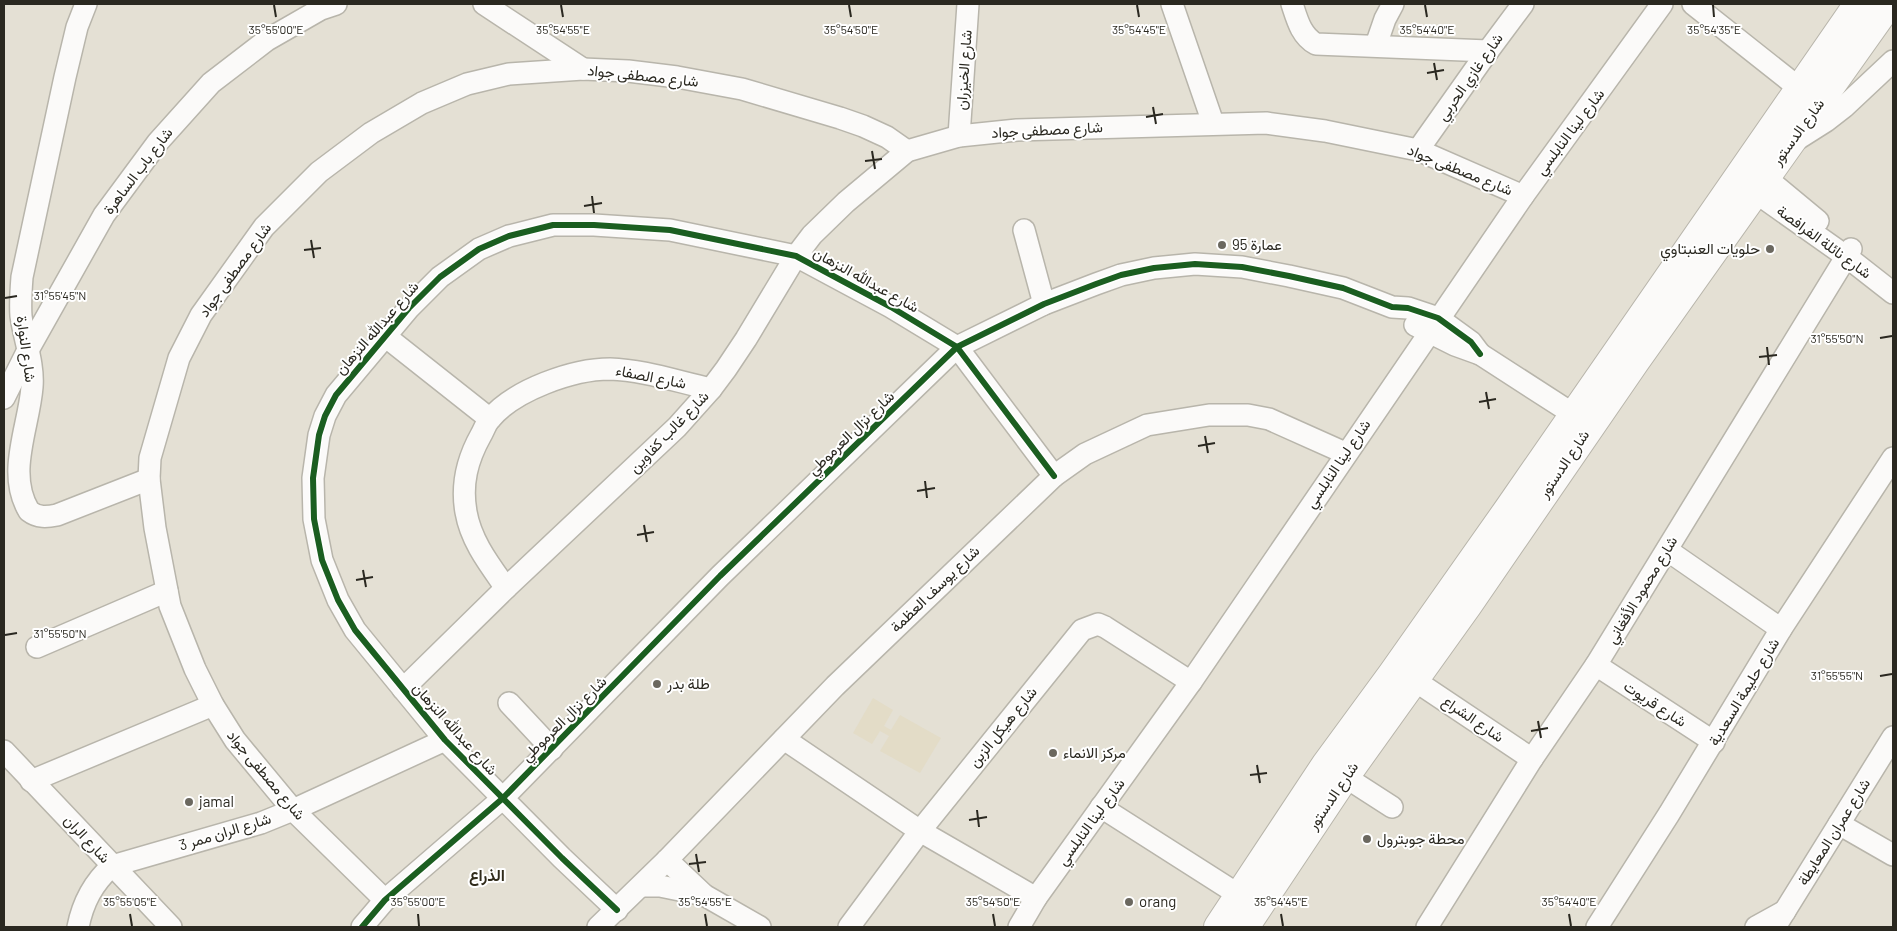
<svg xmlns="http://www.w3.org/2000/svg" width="1897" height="931" font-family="Barlow,Vazirmatn,sans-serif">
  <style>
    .built { fill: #e3dcc7 }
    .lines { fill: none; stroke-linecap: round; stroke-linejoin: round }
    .minor-casing { stroke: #b8b5ab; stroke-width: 24 }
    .major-casing { stroke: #b8b5ab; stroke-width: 30 }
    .minor { stroke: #fbfaf9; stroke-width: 21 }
    .major { stroke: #fbfaf9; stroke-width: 28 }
    .cycleway-casing { stroke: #fff; stroke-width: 9 }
    .cycleway { stroke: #1b5e20; stroke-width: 6 }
    .ticks { fill: none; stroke: #2a2820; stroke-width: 2 }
    .poi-dot { fill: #6b685f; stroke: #fff; stroke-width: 2 }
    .labels { text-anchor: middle; stroke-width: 4; stroke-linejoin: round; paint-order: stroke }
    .street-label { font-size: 15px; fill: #2a2820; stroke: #fff }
    .poi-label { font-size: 15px; fill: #2a2820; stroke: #fff; text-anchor: start }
    .neighbourhood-label { font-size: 16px; font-weight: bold; fill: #302b1a; stroke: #fff }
    .ticks-label { font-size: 12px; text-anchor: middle; fill: #2a2820; stroke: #fff; stroke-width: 4; stroke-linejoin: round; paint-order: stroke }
  </style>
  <rect width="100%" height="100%" fill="#e4e0d4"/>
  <!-- built -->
  <polygon class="built" points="873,698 893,710 884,726 891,730 900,715 941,738 920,773 880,751 889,736 880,731 872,744 853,733"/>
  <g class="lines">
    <!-- minor casing -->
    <g class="minor-casing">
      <g id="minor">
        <path d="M86,4L77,27L65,77L22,277C21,290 20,303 21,316C24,339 34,363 32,387C29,427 6,473 29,511C38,518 47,517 57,515L149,479"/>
        <polyline points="484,4 583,69"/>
        <polyline points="1172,4 1213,123"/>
        <path d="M1292,4C1297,19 1301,36 1316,44L1488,51"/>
        <polyline points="1693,4 1799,88"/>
        <polyline points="1376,45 1385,19 1393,4"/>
        <polyline points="959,136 968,4"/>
        <polyline points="1796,140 1826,121 1844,107 1893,61"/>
        <polyline points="1418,150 1488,51 1523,4"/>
        <polyline points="1765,177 1818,221"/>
        <polyline points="1755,192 1847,257 1893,293"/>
        <polyline points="1024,230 1044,304"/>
        <polyline points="1415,325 1455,345 1480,354 1573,414"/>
        <polyline points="385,336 490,419"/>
        <polyline points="4,398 28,350 104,215 158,142 211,83 267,40 321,9 336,4"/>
        <polyline points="1667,550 1781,629"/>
        <path d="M506,588C489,564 471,541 466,512C461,484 467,460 481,435C484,430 486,423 490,419C514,390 573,369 610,369C644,370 678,382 711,389"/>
        <polyline points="37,647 167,591"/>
        <polyline points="1596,665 1714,742"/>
        <polyline points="1414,680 1532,759"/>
        <polyline points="403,689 506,588 677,427 711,389 726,369 746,339 796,256 812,235 846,202 907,151 959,136 1017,130 1266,123 1325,131 1418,150 1523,196"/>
        <polyline points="509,703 552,749"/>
        <polyline points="784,739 920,831 1036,898"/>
        <polyline points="4,751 171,927"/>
        <polyline points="1333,769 1392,807"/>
        <polyline points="31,781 213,705"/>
        <polyline points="1101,807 1239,895"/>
        <polyline points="1839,824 1893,855"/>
        <polyline points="667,860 704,895 760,927"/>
        <polyline points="642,886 660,886 704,895"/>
        <polyline points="385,900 293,810 235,740 213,705 195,669 170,606 155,528 149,479 150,458 179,358 201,315 264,227 319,172 371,133 422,103 467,84 509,74 583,69 628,71 677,77 742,89 840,118 863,126 887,137 907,151"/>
        <polyline points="617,910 562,858 445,740 355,630 338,600 322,560 314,519 313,478 319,435 325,416 336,395 409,308 440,277 479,249 509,236 553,225 594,225 670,230 796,256 891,307 957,347 1054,476"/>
        <path d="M78,927C83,902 93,883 112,866L261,823L293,810L445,740"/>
        <polyline points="362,927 385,900 502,799 720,576 957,347 1044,304 1096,284 1121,275 1154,268 1195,264 1242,267 1289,276 1343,288 1392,307 1408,308 1438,318 1471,342 1480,354"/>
        <polyline points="598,927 667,860 835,686 1054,476 1085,454 1147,425 1209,415 1248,415 1269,419 1345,453"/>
        <polyline points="849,927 920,831 1082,630 1098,624 1105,627 1191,682"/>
        <polyline points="1019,927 1036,898 1191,682 1523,196 1662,4"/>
        <polyline points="1427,927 1532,759 1596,665 1851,249"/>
        <polyline points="1597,927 1669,814 1781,629 1893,458"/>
        <polyline points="1756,927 1785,911"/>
        <polyline points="1775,927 1893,737"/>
      </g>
    </g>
    <!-- major casing -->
    <g class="major-casing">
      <g id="major">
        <polyline points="1218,927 1326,764 1392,674 1509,508 1858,4"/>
        <polyline points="1245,927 1345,777 1468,605 1635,362 1889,4"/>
      </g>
    </g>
    <!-- minor -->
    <use href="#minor" class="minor"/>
    <!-- major -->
    <use href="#major" class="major"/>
    <!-- cycleway casing -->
    <g class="cycleway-casing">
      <g id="cycleway">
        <polyline points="617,910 562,858 445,740 355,630 338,600 322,560 314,519 313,478 319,435 325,416 336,395 409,308 440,277 479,249 509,236 553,225 594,225 670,230 796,256 891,307 957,347 1054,476"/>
        <polyline points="362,927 385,900 502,799 720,576 957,347 1044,304 1096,284 1121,275 1154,268 1195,264 1242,267 1289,276 1343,288 1392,307 1408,308 1438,318 1471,342 1480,354"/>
      </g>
    </g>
    <!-- cycleway -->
    <use href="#cycleway" class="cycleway"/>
  </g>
  <!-- ticks -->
  <path class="ticks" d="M274,5L276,17M561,5L563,17M849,5L851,17M1137,5L1139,17M1425,5L1427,17M1713,5L1714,17M1434,63L1437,80M1427,73L1444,70M1153,107L1156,124M1146,117L1163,114M872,151L875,169M865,161L882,159M592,196L594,213M584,206L602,203M311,240L314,258M304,250L321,248M5,298L17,296M1880,338L1892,336M1767,347L1769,365M1759,357L1777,355M1486,392L1489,409M1479,402L1496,399M1205,436L1208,453M1198,446L1215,443M925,481L927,498M917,491L935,488M644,525L647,542M637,535L654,532M363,570L366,587M356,580L373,577M5,635L17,633M1880,676L1892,674M1538,721L1541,738M1531,731L1548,728M1257,765L1260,783M1250,775L1267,773M977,810L979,827M969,820L987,817M696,854L699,872M689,864L706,862M130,914L132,926M418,914L419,926M705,914L707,926M993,914L995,926M1281,914L1283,926M1569,914L1571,926"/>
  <!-- markers -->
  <g class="poi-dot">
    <circle cx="1222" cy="245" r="5"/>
    <circle cx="1770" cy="249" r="5"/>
    <circle cx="657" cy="684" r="5"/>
    <circle cx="1053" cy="753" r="5"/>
    <circle cx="189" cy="802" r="5"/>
    <circle cx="1367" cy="839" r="5"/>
    <circle cx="1129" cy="902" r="5"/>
  </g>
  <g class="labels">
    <!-- street labels -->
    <g class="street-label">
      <text transform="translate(964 70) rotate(-86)" y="5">شارع الخيزران</text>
      <text transform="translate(643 76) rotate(6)" y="5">شارع مصطفى جواد</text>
      <text transform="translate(1470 77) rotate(-55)" y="5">شارع غازي الحربي</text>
      <text transform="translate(1047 130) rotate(-3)" y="5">شارع مصطفى جواد</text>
      <text transform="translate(1570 132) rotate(-53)" y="5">شارع لينا النابلسي</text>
      <text transform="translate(1798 132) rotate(-54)" y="5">شارع الدستور</text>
      <text transform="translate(1460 170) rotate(22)" y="5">شارع مصطفى جواد</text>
      <text transform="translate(138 171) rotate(-53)" y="5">شارع باب الساهرة</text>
      <text transform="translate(1824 242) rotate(36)" y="5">شارع نائلة الفرافصة</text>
      <text transform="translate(235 270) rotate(-54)" y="5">شارع مصطفى جواد</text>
      <text transform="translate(866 280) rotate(29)" y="5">شارع عبدالله النزهان</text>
      <text transform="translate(377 328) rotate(-49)" y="5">شارع عبدالله النزهان</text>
      <text transform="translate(26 349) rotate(82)" y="5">شارع النوارة</text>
      <text transform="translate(651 377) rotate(11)" y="5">شارع الصفاء</text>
      <text transform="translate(669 432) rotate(-46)" y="5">شارع غالب كفاوين</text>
      <text transform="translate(851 433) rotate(-44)" y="5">شارع نزال العرموطي</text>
      <text transform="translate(1338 464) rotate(-56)" y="5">شارع لينا النابلسي</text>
      <text transform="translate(1564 464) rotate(-56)" y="5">شارع الدستور</text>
      <text transform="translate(935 589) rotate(-44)" y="5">شارع يوسف العظمة</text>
      <text transform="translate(1642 590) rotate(-59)" y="5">شارع محمود الأفغاني</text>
      <text transform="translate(1744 692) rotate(-59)" y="5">شارع حليمة السعدية</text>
      <text transform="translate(1655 704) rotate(33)" y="5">شارع قريوت</text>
      <text transform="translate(564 719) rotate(-45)" y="5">شارع نزال العرموطي</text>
      <text transform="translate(1473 719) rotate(34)" y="5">شارع الشراع</text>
      <text transform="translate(1003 727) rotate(-51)" y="5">شارع هيكل الزبن</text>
      <text transform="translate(455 729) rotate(48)" y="5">شارع عبدالله النزهان</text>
      <text transform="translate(266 775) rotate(50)" y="5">شارع مصطفى جواد</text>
      <text transform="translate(1333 796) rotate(-56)" y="5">شارع الدستور</text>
      <text transform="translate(1091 822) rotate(-54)" y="5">شارع لينا النابلسي</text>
      <text transform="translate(225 832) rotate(-17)" y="5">شارع الران ممر 3</text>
      <text transform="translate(1834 832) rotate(-58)" y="5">شارع عمران المعايطة</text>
      <text transform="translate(87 839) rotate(47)" y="5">شارع الران</text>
    </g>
    <!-- poi labels -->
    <g class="poi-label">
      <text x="1232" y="250">عمارة 95</text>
      <text x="1760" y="254" text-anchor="end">حلويات العنبتاوي</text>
      <text x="667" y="689">طلة بدر</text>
      <text x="1063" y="758">مركز الانماء</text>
      <text x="199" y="807">jamal</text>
      <text x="1377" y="844">محطة جوبترول</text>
      <text x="1139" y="907">orang</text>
    </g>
    <!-- neighbourhood labels -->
    <g class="neighbourhood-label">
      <text x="487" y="881">الذراع</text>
    </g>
  </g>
  <g class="ticks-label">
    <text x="276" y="34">35°55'00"E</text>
    <text x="563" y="34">35°54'55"E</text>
    <text x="851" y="34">35°54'50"E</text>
    <text x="1139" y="34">35°54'45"E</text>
    <text x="1427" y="34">35°54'40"E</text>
    <text x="1714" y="34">35°54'35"E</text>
    <text x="60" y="300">31°55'45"N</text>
    <text x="1837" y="343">31°55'50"N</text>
    <text x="60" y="638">31°55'50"N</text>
    <text x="1837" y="680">31°55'55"N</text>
    <text x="130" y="906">35°55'05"E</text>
    <text x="418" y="906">35°55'00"E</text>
    <text x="705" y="906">35°54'55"E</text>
    <text x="993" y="906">35°54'50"E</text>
    <text x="1281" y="906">35°54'45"E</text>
    <text x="1569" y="906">35°54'40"E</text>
  </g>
  <!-- border -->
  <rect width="1897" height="931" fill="none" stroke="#2a2820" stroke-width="10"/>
</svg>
